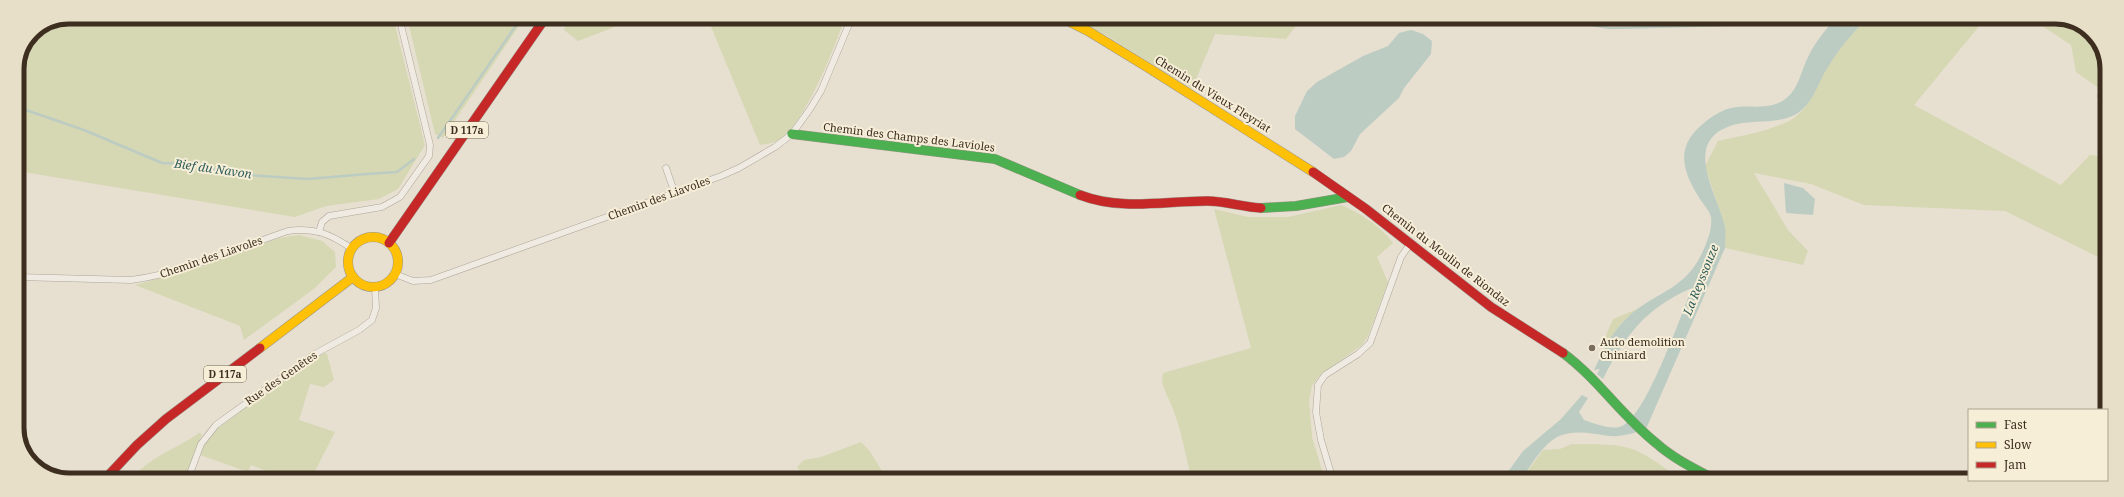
<svg xmlns="http://www.w3.org/2000/svg" width="2124" height="497" font-family="'Noto Serif',serif">
  <style>
    .green { fill: #d6d7b3 }
    .water { fill: #bcccc2 }
    .lines { fill: none; stroke-linecap: round; stroke-linejoin: round }
    .stream { stroke: #bcccc2; stroke-width: 2.5 }
    .street-casing { stroke: #ada599; stroke-width: 7 }
    .fast-casing { stroke: #9c958a; stroke-width: 10 }
    .slow-casing { stroke: #9c958a; stroke-width: 10 }
    .jam-casing { stroke: #9c958a; stroke-width: 10 }
    .street { stroke: #efebe3; stroke-width: 6 }
    .fast { stroke: #4caf50; stroke-width: 9 }
    .slow { stroke: #ffc107; stroke-width: 9 }
    .jam { stroke: #c62828; stroke-width: 9 }
    .poi-dot { fill: #786c5e; stroke: #f7eed8; stroke-width: 1.5 }
    .labels { text-anchor: middle; stroke-width: 4; stroke-linejoin: round; paint-order: stroke }
    .shield { fill: #f7eed8; stroke: #756857; stroke-width: 1 }
    .shield-label { font-size: 10px; font-weight: bold; fill: #3d2e20 }
    .street-label { font-size: 11px; fill: #3d2e20; stroke: #f7eed8 }
    .poi-label { font-size: 11px; fill: #3d2e20; stroke: #f7eed8; text-anchor: start }
    .water-label { font-size: 12px; font-style: italic; fill: #2f5d5a; stroke: #f7eed8 }
    .rim { fill: none; stroke: #3d2e20; stroke-width: 5 }
  </style>
  <rect width="100%" height="100%" fill="#e7e0d1"/>
  <!-- green -->
  <g class="green">
    <polygon points="69,17 393,17 425,145 398,189 379,199 326,206 295,217 17,171 17,69 32,32"/>
    <polygon points="407,17 525,17 443,138 435,134"/>
    <polygon points="570,17 641,17 578,41 564,30"/>
    <path d="M707,17H845C835,47 805,123 780,139C775,143 766,144 760,145Z"/>
    <polygon points="1071,18 1302,18 1286,39 1215,34 1192,89 1106,35"/>
    <path d="M1868,18H1986L1914,105L2061,185L2090,155L2107,157L2106,261L2005,211L1864,205L1811,184L1754,173L1788,230L1808,251L1803,265L1725,248V227L1705,166L1718,141C1741,136 1767,132 1789,121C1810,110 1816,86 1827,67C1838,49 1853,32 1868,18Z"/>
    <polygon points="2030,18 2065,18 2094,35 2107,65 2107,94 2076,72 2071,45"/>
    <path d="M1341,205C1361,213 1380,226 1393,243L1377,257L1388,282L1368,336L1362,345L1319,376L1312,386L1309,401L1312,437L1325,480H1192C1185,454 1181,426 1170,402C1166,392 1160,384 1163,373L1251,348L1214,209L1248,217H1288Z"/>
    <polygon points="299,235 322,241 335,252 336,267 315,288 244,340 240,326 135,285 186,271 279,238"/>
    <polygon points="1640,308 1622,322 1607,343 1604,340 1613,319"/>
    <polygon points="324,353 327,354 334,380 324,387 310,384 299,420 335,432 311,479 288,479 251,465 248,472 200,455 204,443 217,429 313,359"/>
    <path d="M199,433L202,434L185,479H131C151,456 175,450 199,433Z"/>
    <polygon points="861,442 869,450 887,479 806,479 797,467 804,460 821,457"/>
    <path d="M1572,444C1593,445 1620,442 1639,452C1655,459 1668,472 1684,480H1521L1543,450L1560,449Z"/>
  </g>
  <!-- water -->
  <g class="water">
    <path d="M1835,18H1868C1853,32 1839,49 1828,67C1818,82 1814,102 1798,113C1780,125 1754,119 1733,125C1680,141 1718,194 1725,227C1726,233 1725,241 1725,248L1646,429C1635,433 1621,437 1609,436C1591,434 1575,429 1557,437C1542,445 1531,466 1521,480H1502L1523,451L1561,419L1582,395L1588,398L1579,412L1584,420C1594,423 1612,431 1622,426C1646,416 1681,315 1692,288C1646,308 1625,335 1603,379L1597,374L1600,369L1594,370C1602,353 1610,336 1622,323C1654,288 1688,295 1707,241C1710,234 1712,225 1711,217C1710,212 1705,206 1702,202C1689,182 1675,158 1692,135C1701,124 1717,111 1731,108C1749,104 1768,111 1784,100C1799,90 1801,70 1809,55C1815,42 1826,30 1835,18Z"/>
    <polygon points="1411,30 1423,34 1432,41 1431,54 1404,88 1399,98 1360,134 1351,151 1344,157 1334,159 1295,129 1295,116 1307,91 1317,82 1363,56 1388,46 1399,33"/>
    <polygon points="1784,183 1803,188 1815,199 1813,215 1786,213"/>
  </g>
  <g class="lines">
    <!-- stream -->
    <g class="stream">
      <polyline points="1546,18 1610,28 1770,24 1802,18"/>
      <polyline points="17,107 84,130 162,163 192,164 233,174 308,179 367,174 397,172 414,159"/>
      <polyline points="438,138 522,17"/>
    </g>
    <!-- street casing -->
    <g class="street-casing">
      <g id="street">
        <polyline points="2101,96 2107,100"/>
        <polyline points="666,168 674,191"/>
        <polyline points="319,232 322,222 329,216 382,207 400,197 429,156 430,145 399,17"/>
        <polyline points="395,274 413,281 431,280 721,176 739,168 775,147 792,134 810,109 821,91 852,17"/>
        <path d="M17,277L131,280C185,273 237,248 288,231C314,227 330,234 351,248"/>
        <polyline points="188,479 201,444 216,425 313,355 359,330 372,320 376,308 375,287"/>
        <polyline points="1333,480 1321,440 1316,412 1318,385 1325,375 1358,354 1370,343 1401,257 1410,244"/>
      </g>
    </g>
    <!-- fast casing -->
    <g class="fast-casing">
      <g id="fast">
        <polyline points="792,134 995,159 1080,195"/>
        <polyline points="1261,208 1296,206 1348,197"/>
        <path d="M1563,353C1598,379 1622,416 1656,443C1674,459 1695,469 1716,480"/>
      </g>
    </g>
    <!-- slow casing -->
    <g class="slow-casing">
      <g id="slow">
        <polyline points="1062,18 1088,31 1147,67 1313,172"/>
        <circle cx="373" cy="262" r="25"/>
        <polyline points="260,348 353,277"/>
      </g>
    </g>
    <!-- jam casing -->
    <g class="jam-casing">
      <g id="jam">
        <polyline points="1313,172 1366,209 1491,307 1563,353"/>
        <path d="M1080,195C1122,211 1164,201 1207,201C1225,201 1243,207 1261,208"/>
        <polyline points="389,243 546,17"/>
        <polyline points="105,479 137,445 166,419 260,348"/>
      </g>
    </g>
    <!-- street -->
    <use href="#street" class="street"/>
    <!-- fast -->
    <use href="#fast" class="fast"/>
    <!-- slow -->
    <use href="#slow" class="slow"/>
    <!-- jam -->
    <use href="#jam" class="jam"/>
  </g>
  <!-- markers -->
  <circle class="poi-dot" cx="1592" cy="348" r="4"/>
  <g class="labels">
    <!-- shield labels -->
    <g class="shield">
      <rect x="446" y="122" width="42" height="16" rx="3"/>
      <rect x="204" y="366" width="42" height="16" rx="3"/>
    </g>
    <g class="shield-label">
      <text x="467" y="134">D 117a</text>
      <text x="225" y="378">D 117a</text>
    </g>
    <!-- street labels -->
    <g class="street-label">
      <text transform="translate(1213 94) rotate(32)" y="4">Chemin du Vieux Fleyriat</text>
      <text transform="translate(909 137) rotate(7)" y="4">Chemin des Champs des Lavioles</text>
      <text transform="translate(659 198) rotate(-20)" y="4">Chemin des Liavoles</text>
      <text transform="translate(1446 255) rotate(38)" y="4">Chemin du Moulin de Riondaz</text>
      <text transform="translate(211 257) rotate(-19)" y="4">Chemin des Liavoles</text>
      <text transform="translate(281 378) rotate(-35)" y="4">Rue des Genêtes</text>
    </g>
    <!-- poi labels -->
    <g class="poi-label">
      <text x="1600" y="346">Auto demolition<tspan x="1600" dy="13">Chiniard</tspan></text>
    </g>
    <!-- water labels -->
    <g class="water-label">
      <text transform="translate(213 169) rotate(8)" y="4">Bief du Navon</text>
      <text transform="translate(1701 280) rotate(-68)" y="4">La Reyssouze</text>
    </g>
  </g>
  <!-- crop -->
  <path d="M0 0H2124V497H0ZM69 24H2055A45 45 0 0 1 2100 69V428A45 45 0 0 1 2055 473H69A45 45 0 0 1 24 428V69A45 45 0 0 1 69 24Z" fill="#e8dfc9" fill-rule="evenodd"/>
  <path class="rim" d="M69 24H2055A45 45 0 0 1 2100 69V428A45 45 0 0 1 2055 473H69A45 45 0 0 1 24 428V69A45 45 0 0 1 69 24Z"/>
  <!-- legend -->
  <rect x="1968" y="409" width="140" height="72" fill="#f7eed8" stroke="#ada18e"/>
  <rect x="1976" y="422" width="20" height="6" fill="#4caf50" stroke="#ada18e"/>
  <text x="2004" y="429" font-size="12" fill="#3d2e20">Fast</text>
  <rect x="1976" y="442" width="20" height="6" fill="#ffc107" stroke="#ada18e"/>
  <text x="2004" y="449" font-size="12" fill="#3d2e20">Slow</text>
  <rect x="1976" y="462" width="20" height="6" fill="#c62828" stroke="#ada18e"/>
  <text x="2004" y="469" font-size="12" fill="#3d2e20">Jam</text>
</svg>
